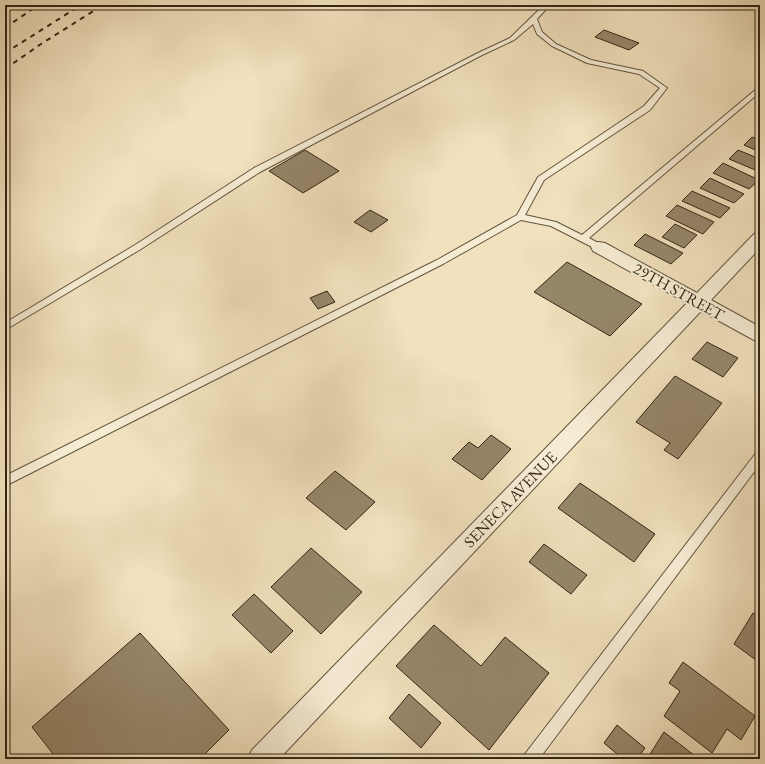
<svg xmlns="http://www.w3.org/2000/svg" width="765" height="764" font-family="'EB Garamond',serif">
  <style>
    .building { fill: #96876b; stroke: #332513 }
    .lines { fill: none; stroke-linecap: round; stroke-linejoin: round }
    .service-casing { stroke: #62543e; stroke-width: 2 }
    .minor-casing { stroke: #62543e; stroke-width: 2 }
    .service { fill: #f6ecd4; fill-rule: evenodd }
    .minor { fill: #f6ecd4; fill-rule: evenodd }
    .rail { stroke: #332513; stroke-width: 2; stroke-dasharray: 5 5; stroke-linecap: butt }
    .labels { text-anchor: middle; stroke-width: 4; stroke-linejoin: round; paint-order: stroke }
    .street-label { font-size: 16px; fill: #332513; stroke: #f6ecd4 }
  </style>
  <rect width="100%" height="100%" fill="#f1e1bd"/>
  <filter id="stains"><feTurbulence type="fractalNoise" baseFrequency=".005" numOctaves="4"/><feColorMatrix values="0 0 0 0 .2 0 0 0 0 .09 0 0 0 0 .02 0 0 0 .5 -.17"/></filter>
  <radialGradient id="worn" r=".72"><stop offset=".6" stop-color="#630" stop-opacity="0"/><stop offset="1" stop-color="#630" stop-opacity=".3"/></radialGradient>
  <!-- building -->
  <g class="building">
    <polygon points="604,30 639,43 629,50 595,37"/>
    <polygon points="752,137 760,140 760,152 744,145"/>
    <polygon points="305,150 339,171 303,193 269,171"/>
    <polygon points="738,150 760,159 760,172 729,159"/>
    <polygon points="723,163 759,180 749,189 713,173"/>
    <polygon points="710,178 744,194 734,203 700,188"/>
    <polygon points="692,191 730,208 720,218 682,201"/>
    <polygon points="677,205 714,222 703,234 666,216"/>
    <polygon points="370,210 388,220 371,232 354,222"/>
    <polygon points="675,224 697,235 684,248 662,237"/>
    <polygon points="645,234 683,253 671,264 634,245"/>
    <polygon points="567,262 642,304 610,336 534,292"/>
    <polygon points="327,291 335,302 318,309 310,298"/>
    <polygon points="707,342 738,358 723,377 692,359"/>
    <polygon points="675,376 722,403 678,459 664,450 670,443 636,422"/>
    <polygon points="491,435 511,449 482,480 452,459 469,442 478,448"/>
    <polygon points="335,471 375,502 346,530 306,498"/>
    <polygon points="580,483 655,534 634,562 558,508"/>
    <polygon points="544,544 587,575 571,594 529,562"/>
    <polygon points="311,548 362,592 321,634 271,587"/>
    <polygon points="254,594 293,631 271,653 232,615"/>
    <polygon points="753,613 760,617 760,663 734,644"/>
    <polygon points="434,625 481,666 505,637 549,673 489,750 396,666"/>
    <polygon points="140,633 229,730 200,759 57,759 32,727"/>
    <polygon points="683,662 755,716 741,740 727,729 712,753 664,716 680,691 669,683"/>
    <polygon points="409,694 441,723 421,748 389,718"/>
    <polygon points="617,725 645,748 637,759 623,759 604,743"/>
    <polygon points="664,732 699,759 647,759"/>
  </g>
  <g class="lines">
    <!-- service casing -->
    <g class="service-casing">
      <g id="service">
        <polygon points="544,5 550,5 537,19 542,32 556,44 591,60 643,71 667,88 650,110 544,180 525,215 556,222 582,235 760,86 760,92 589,238 602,245 603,247 602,249 596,249 551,226 521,220 443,264 5,486 5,476 437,260 517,215 538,177 644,106 660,88 639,74 587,63 552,46 537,34 533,24 514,40 482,55 260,172 141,249 5,330 5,323 135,245 254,168 478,53 510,38"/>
        <polygon points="760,452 760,464 539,759 523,759 525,754 756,453"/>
      </g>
    </g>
    <!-- minor casing -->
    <g class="minor-casing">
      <polygon id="minor" points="760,233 760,248 711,300 760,327 760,342 754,340 701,311 279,759 248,759 252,750 687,303 593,251 591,247 593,243 599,242 605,243 697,293 754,234"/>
    </g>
    <!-- service -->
    <use href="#service" class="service"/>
    <!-- minor -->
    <use href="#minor" class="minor"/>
    <!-- rail -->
    <g class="rail">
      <polyline points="5,28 38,5"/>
      <polyline points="5,53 81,5"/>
      <polyline points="5,69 41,44 103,5"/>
    </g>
  </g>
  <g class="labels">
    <!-- street labels -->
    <g class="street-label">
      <text transform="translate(679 291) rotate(29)" y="6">29TH STREET</text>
      <text transform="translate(510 499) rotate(-46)" y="6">SENECA AVENUE</text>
    </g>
  </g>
  <!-- margin -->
  <rect width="765" height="764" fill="none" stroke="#f1e1bd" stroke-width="20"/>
  <rect x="6" y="6" width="753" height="752" fill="none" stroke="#332513" stroke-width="2"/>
  <rect x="10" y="10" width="745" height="744" fill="none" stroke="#332513"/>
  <rect width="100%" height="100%" filter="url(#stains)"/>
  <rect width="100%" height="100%" fill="url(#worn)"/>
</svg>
